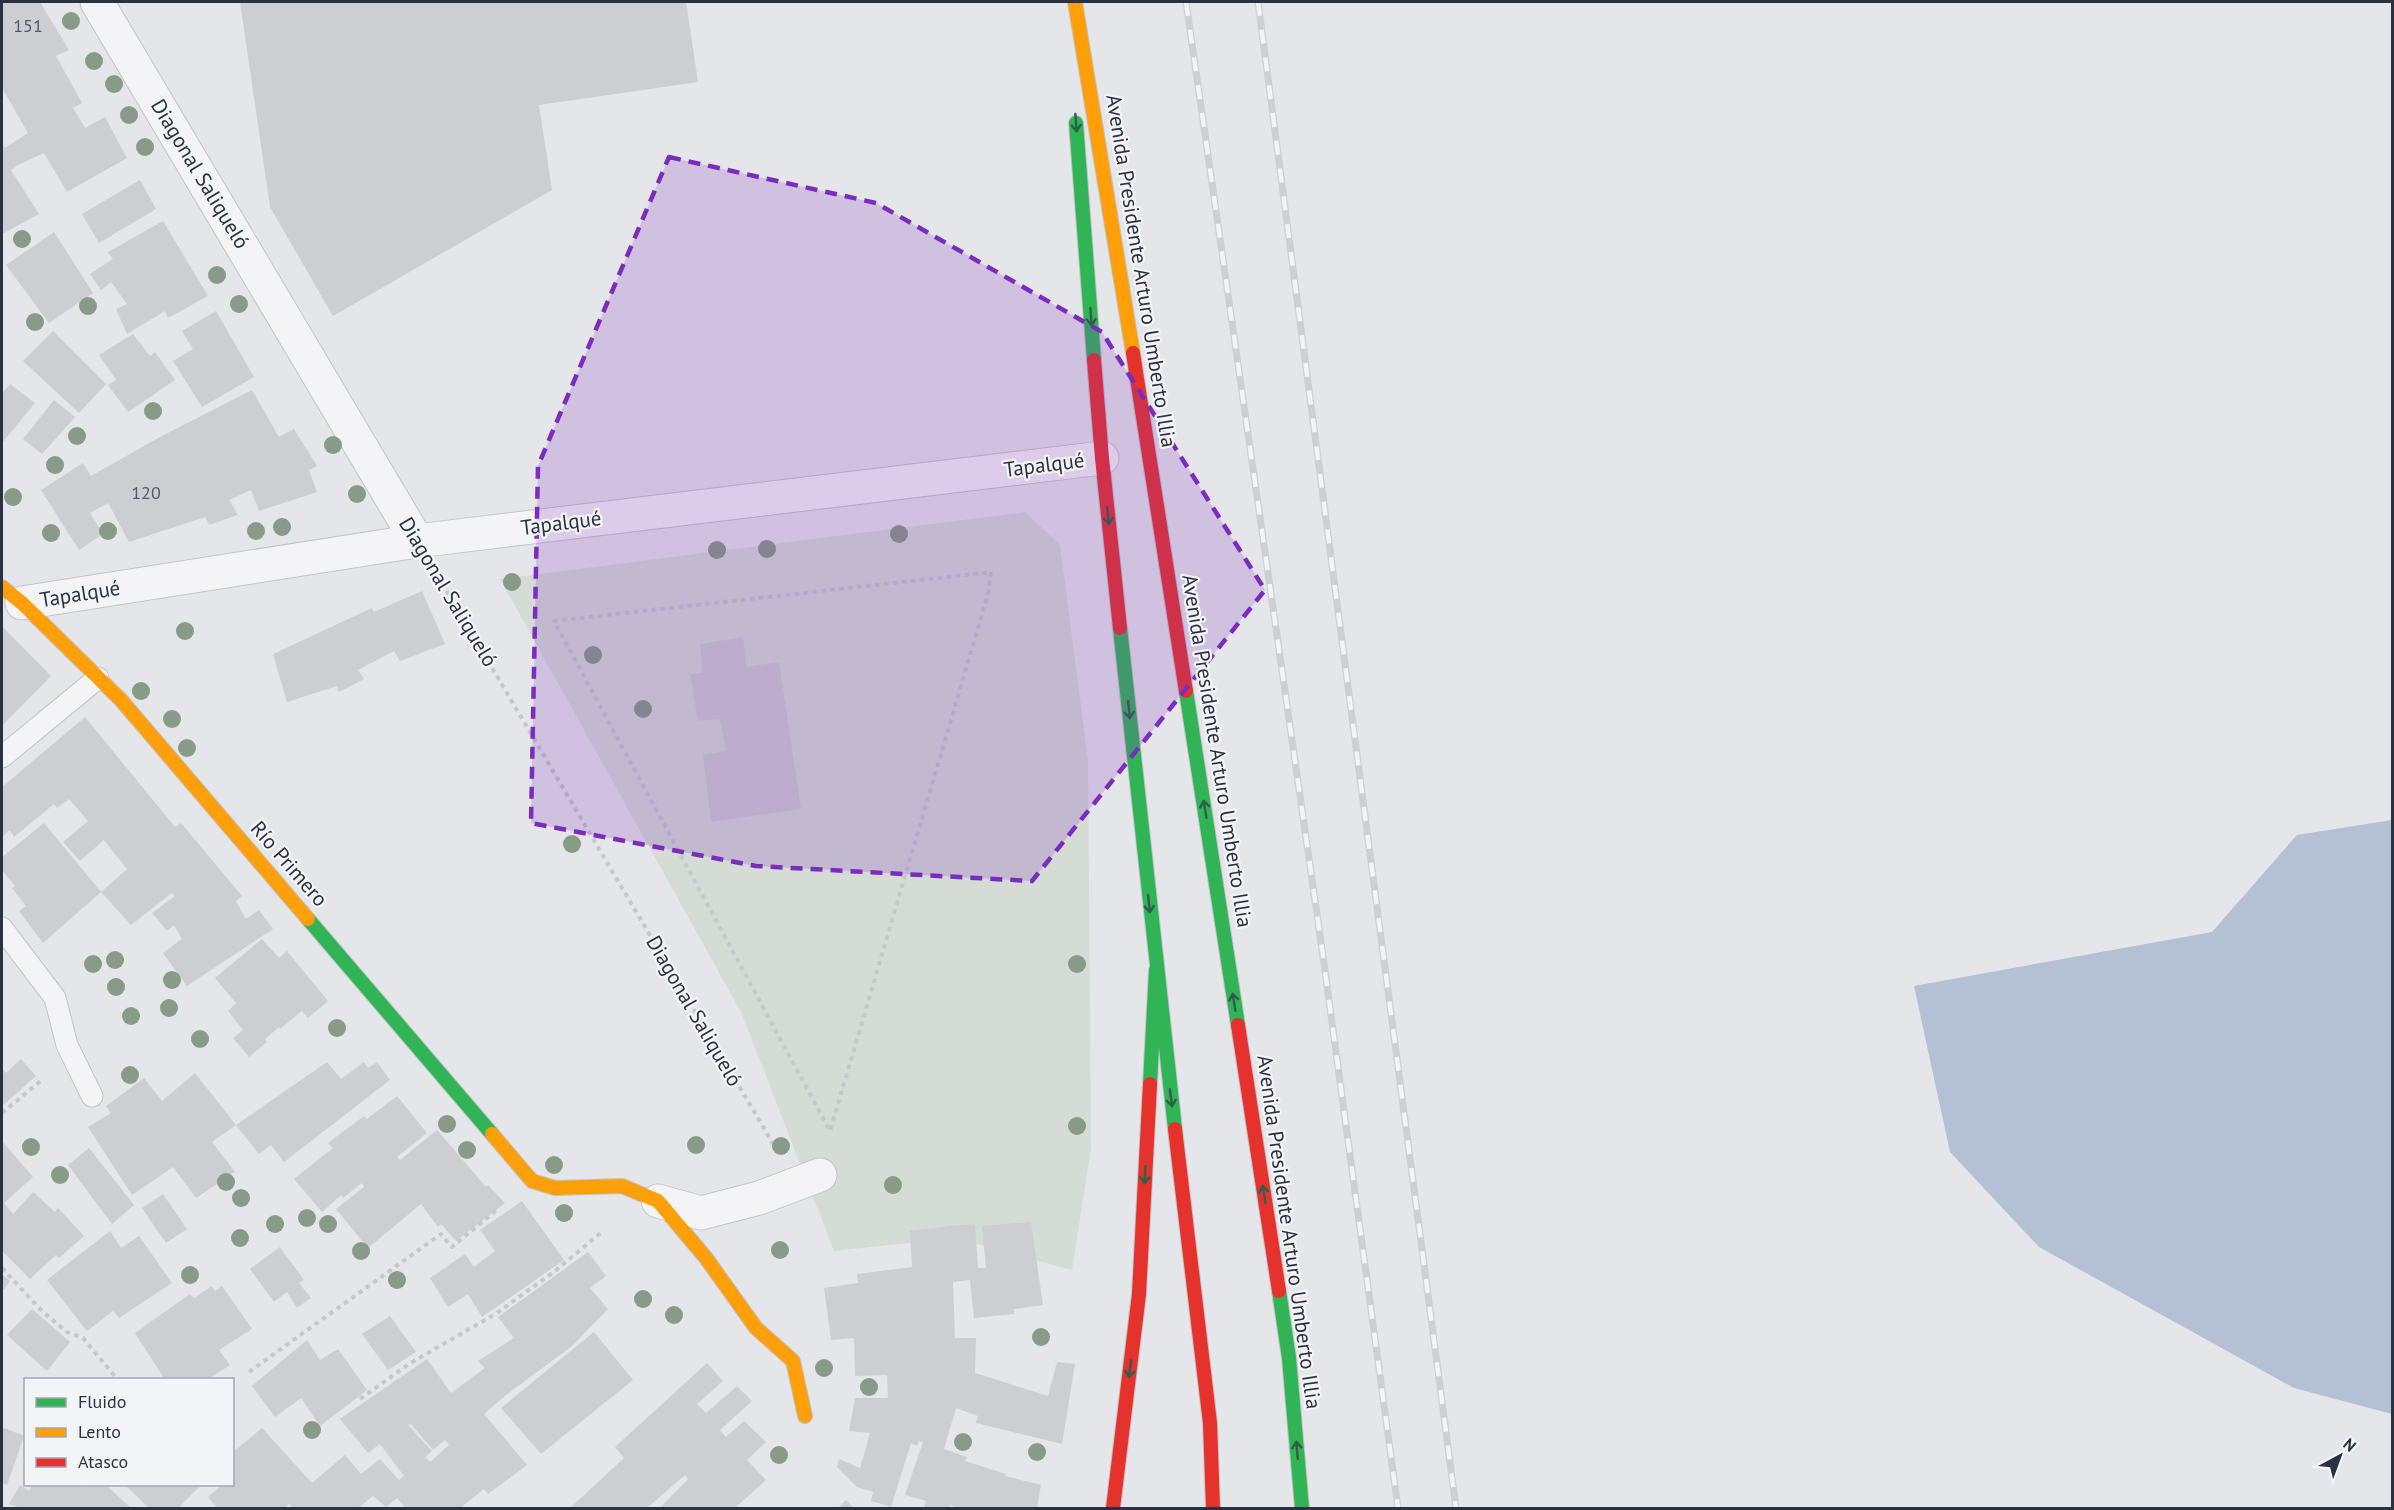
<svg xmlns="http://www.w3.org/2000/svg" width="2394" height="1510" font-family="'PT Sans',sans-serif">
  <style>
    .green { fill: #d4dcd5 }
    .water { fill: #b4c0d3 }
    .building { fill: #cdced1; fill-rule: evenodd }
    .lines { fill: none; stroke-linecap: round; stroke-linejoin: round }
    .lane-casing { stroke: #c3c4c7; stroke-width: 23 }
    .street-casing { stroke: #c3c4c7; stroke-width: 35 }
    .fast-casing { stroke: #c3c4c7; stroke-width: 16 }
    .slow-casing { stroke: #c3c4c7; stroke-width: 16 }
    .jam-casing { stroke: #c3c4c7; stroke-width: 16 }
    .path { stroke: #c6c7cb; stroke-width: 4; stroke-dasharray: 4.5 4.5; stroke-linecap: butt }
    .lane { stroke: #f4f4f6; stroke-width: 21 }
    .street { stroke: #f4f4f6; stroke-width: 33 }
    .fast { stroke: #30b455; stroke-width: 14 }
    .slow { stroke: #ff9f0a; stroke-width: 14 }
    .jam { stroke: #e5322d; stroke-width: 14 }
    .rail-casing { stroke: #cecfd1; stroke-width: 7 }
    .rail { stroke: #f3f4f8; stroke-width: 4.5; stroke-dasharray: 14; stroke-linecap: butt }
    .tree { fill: #889b88 }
    .oneway { stroke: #2d5f49 }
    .marked { fill: #7b2cbf; fill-opacity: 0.2; stroke: #7b2cbf; stroke-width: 4.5; stroke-dasharray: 12 8; stroke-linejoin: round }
    .labels { text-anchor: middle; stroke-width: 4.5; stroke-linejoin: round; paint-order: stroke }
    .number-label { font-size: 18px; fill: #545967 }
    .street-label { font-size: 21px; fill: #2b3143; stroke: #f3f4f8 }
  </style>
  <rect width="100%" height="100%" fill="#e5e6e9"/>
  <!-- green -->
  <polygon class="green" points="1025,512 1060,545 1088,760 1091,1149 1072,1270 955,1238 834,1251 741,1012 500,579"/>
  <!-- water -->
  <polygon class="water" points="2392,820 2392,1414 2294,1388 2039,1247 1950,1152 1914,986 2212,932 2297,835"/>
  <!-- building -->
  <g class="building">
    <polygon points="2,2 40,2 69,50 56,56 82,103 73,108 85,128 105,117 127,158 67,192 44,153 18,165 11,170 39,214 2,234 2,143 5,148 28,133 2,88"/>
    <polygon points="240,2 686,2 698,82 539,105 552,190 333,316 270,207"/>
    <polygon points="140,180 156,209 99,243 82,214"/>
    <polygon points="163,221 208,296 168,318 165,311 127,334 116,309 127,304 111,282 101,290 90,274 113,259 108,252"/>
    <polygon points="54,232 93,293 49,323 6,265"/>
    <polygon points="216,311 254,377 202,407 173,361 193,349 182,331"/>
    <polygon points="53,331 106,384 79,413 23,361"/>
    <polygon points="133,334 150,356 155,352 175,380 128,412 108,385 116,380 99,355"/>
    <polygon points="10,384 35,403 2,443 2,393"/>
    <polygon points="252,390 279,437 294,429 317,466 309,470 317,492 259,511 251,490 229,500 238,515 209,525 205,517 129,542 108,503 90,513 103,534 79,550 41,490 83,463 91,476 160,437"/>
    <polygon points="54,400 75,417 42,454 23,439"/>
    <polygon points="422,591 445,644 400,661 394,651 358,670 364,679 339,692 337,686 287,702 273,654 372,608 374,612"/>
    <polygon points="2,626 51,676 2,726"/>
    <polygon points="743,637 746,667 779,662 801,809 711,822 703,755 726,751 720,719 698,721 690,674 703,673 700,644"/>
    <polygon points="85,717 175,827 181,823 242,896 236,901 246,919 259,910 273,929 187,986 163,953 182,939 174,925 167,931 152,913 175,896 172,893 131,925 101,892 127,869 104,840 80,861 63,842 88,821 69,799 57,808 54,804 14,837 10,830 2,837 2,787"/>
    <polygon points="44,823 101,892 43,943 19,911 26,906 12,888 15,886 2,870 2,857"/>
    <polygon points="262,939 279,958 287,951 328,1001 308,1018 302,1011 280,1029 279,1027 265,1039 267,1042 249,1057 233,1038 243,1030 228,1011 236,1003 215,978"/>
    <polygon points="21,1059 36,1076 2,1106 2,1068 6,1073"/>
    <polygon points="327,1062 341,1079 364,1062 368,1068 377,1062 390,1080 284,1162 271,1145 259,1154 236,1125"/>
    <polygon points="195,1073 236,1125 212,1142 235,1172 196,1198 173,1167 132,1195 88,1127 111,1113 106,1106 144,1078 162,1101"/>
    <polygon points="397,1096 427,1133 397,1157 400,1160 437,1130 486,1187 488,1185 505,1203 456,1241 441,1224 438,1227 421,1204 368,1248 336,1209 364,1187 362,1183 343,1198 341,1195 322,1212 294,1179 333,1148 328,1143 364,1116 367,1119"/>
    <polygon points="2,1141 33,1177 4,1203 13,1214 33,1192 55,1212 58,1208 84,1236 59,1258 56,1255 30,1279 2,1251"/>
    <polygon points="89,1148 134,1205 112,1224 68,1165"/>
    <polygon points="163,1194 187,1229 166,1243 142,1208"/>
    <polygon points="522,1201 564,1260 482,1317 468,1294 448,1307 430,1278 465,1254 474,1267 495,1251 480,1230"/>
    <polygon points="1031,1222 1043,1305 1014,1309 1014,1314 974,1318 970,1280 953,1282 955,1338 976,1338 975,1373 1048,1396 1057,1362 1075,1364 1062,1444 976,1423 978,1416 956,1408 944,1449 967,1457 965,1461 1006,1474 1005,1476 1041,1485 1037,1508 959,1508 950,1505 949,1508 924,1508 926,1501 905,1495 923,1442 919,1441 917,1446 911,1443 891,1507 871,1501 873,1492 857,1487 837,1467 839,1459 860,1468 870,1433 849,1431 855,1398 888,1398 887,1375 855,1376 854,1338 831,1340 824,1288 858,1283 857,1274 912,1267 910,1231 951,1226 975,1224 978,1268 986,1268 982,1226"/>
    <polygon points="110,1231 121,1248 139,1236 172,1283 119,1318 113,1311 87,1331 47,1280"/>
    <polygon points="280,1247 304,1280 299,1283 311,1298 297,1308 287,1292 274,1302 250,1269"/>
    <path d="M588,1252L606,1276L590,1288L608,1309L572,1346L506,1395L484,1414L527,1465L488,1494L484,1489L460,1508H406L397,1498L386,1507L373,1496L358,1508H293L289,1504L284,1508H217L208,1497L222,1485H232V1453L262,1428L312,1483L345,1455L361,1474L380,1459L399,1480L404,1476L380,1444L368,1453L340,1419L427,1359L451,1393L485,1368L478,1361L514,1338L498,1317ZM411,1424L433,1450L445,1440L449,1445L430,1462L425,1457L432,1451L408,1425Z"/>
    <polygon points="2,1274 10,1281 2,1292"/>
    <polygon points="212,1286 215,1291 222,1286 252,1329 219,1350 230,1365 207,1380 165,1380 135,1333 190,1294 194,1298"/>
    <polygon points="32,1309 70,1342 47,1371 7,1335"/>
    <polygon points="390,1316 416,1352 388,1370 362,1334"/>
    <polygon points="594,1332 633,1380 541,1454 501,1408"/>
    <polygon points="307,1340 320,1360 338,1349 367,1390 320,1426 301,1398 275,1417 252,1386"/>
    <polygon points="707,1363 723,1381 697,1404 706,1413 737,1386 752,1401 720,1430 726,1437 744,1421 766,1442 747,1460 766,1480 735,1508 660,1508 688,1479 685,1475 647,1508 570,1508 624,1458 615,1447"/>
    <polygon points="2,1427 24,1436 7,1485 2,1483"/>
    <polygon points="20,1485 29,1491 32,1485 80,1485 87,1487 88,1485 106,1485 131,1508 20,1508 9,1504"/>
    <polygon points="125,1485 201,1485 178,1508 149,1508"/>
    <polygon points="846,1500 854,1508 838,1508"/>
  </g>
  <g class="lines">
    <!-- lane casing -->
    <g class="lane-casing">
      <g id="lane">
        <polyline points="2,757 98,678"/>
        <polyline points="2,928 55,998 67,1045 92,1096"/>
      </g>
    </g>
    <!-- street casing -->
    <g class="street-casing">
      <g id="street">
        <polyline points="97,2 417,541"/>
        <polyline points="22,603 417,541 1102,458"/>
        <polyline points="658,1201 701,1213 759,1198 820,1175"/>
      </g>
    </g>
    <!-- fast casing -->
    <g class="fast-casing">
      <g id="fast">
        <polyline points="1076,123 1094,360"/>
        <polyline points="1120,628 1175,1129"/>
        <polyline points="1186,691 1238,1025"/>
        <polyline points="308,919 492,1134"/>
        <polyline points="1150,1084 1156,970"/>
        <polyline points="1279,1291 1289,1358 1302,1508"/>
      </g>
    </g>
    <!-- slow casing -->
    <g class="slow-casing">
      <g id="slow">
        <polyline points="1075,2 1133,353"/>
        <polyline points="2,587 22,603 121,700 308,919"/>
        <polyline points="492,1134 532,1181 555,1188 622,1186 658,1201 706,1258 756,1328 793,1361 805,1416"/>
      </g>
    </g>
    <!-- jam casing -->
    <g class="jam-casing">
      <g id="jam">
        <polyline points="1133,353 1186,691"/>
        <polyline points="1094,360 1102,458 1120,628"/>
        <polyline points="1238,1025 1279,1291"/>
        <polyline points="1175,1129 1210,1423 1213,1508"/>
        <polyline points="1113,1508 1139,1294 1150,1084"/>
      </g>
    </g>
    <!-- path -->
    <g class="path">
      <polygon points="991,572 988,594 830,1131 554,621"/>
      <polyline points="442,583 775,1147"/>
      <polyline points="2,1113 43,1079"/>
      <polyline points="2,1268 42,1311 67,1332 83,1338 118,1380"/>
      <polyline points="249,1372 441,1234 452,1247 499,1208"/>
      <polyline points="360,1399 409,1364 497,1313 555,1271 603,1231"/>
    </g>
    <!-- lane -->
    <use href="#lane" class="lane"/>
    <!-- street -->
    <use href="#street" class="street"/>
    <!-- fast -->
    <use href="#fast" class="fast"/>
    <!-- slow -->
    <use href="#slow" class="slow"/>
    <!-- jam -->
    <use href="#jam" class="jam"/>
    <!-- rail casing -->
    <g class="rail-casing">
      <g id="rail">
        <polyline points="1186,2 1322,949 1398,1508"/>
        <polyline points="1258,2 1456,1508"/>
      </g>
    </g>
    <!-- rail -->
    <use href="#rail" class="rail"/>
  </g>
  <!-- trees -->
  <g class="tree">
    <circle cx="71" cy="21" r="9"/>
    <circle cx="94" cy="61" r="9"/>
    <circle cx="114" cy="84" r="9"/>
    <circle cx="129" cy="115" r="9"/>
    <circle cx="145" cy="147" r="9"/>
    <circle cx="22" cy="239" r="9"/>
    <circle cx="217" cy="275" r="9"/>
    <circle cx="239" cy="304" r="9"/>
    <circle cx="88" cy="306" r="9"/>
    <circle cx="35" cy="322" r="9"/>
    <circle cx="153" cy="411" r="9"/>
    <circle cx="77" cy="436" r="9"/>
    <circle cx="333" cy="445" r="9"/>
    <circle cx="55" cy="465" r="9"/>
    <circle cx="357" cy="494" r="9"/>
    <circle cx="13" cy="497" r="9"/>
    <circle cx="282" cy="527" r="9"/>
    <circle cx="108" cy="531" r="9"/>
    <circle cx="256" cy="531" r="9"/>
    <circle cx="51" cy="533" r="9"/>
    <circle cx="899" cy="534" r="9"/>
    <circle cx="767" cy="549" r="9"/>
    <circle cx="717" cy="550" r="9"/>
    <circle cx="512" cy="582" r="9"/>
    <circle cx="185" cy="631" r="9"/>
    <circle cx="593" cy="655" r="9"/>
    <circle cx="141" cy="691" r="9"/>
    <circle cx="643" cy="709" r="9"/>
    <circle cx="172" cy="719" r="9"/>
    <circle cx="187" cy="748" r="9"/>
    <circle cx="572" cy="844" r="9"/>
    <circle cx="115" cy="960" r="9"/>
    <circle cx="93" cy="964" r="9"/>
    <circle cx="1077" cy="964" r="9"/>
    <circle cx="172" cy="980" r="9"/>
    <circle cx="116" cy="987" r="9"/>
    <circle cx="169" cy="1008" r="9"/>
    <circle cx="131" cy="1016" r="9"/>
    <circle cx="337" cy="1028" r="9"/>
    <circle cx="200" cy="1039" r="9"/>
    <circle cx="130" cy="1075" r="9"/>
    <circle cx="447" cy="1124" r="9"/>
    <circle cx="1077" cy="1126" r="9"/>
    <circle cx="696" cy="1145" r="9"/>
    <circle cx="781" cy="1146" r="9"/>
    <circle cx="31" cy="1147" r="9"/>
    <circle cx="467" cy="1150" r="9"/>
    <circle cx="554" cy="1165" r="9"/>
    <circle cx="60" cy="1175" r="9"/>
    <circle cx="226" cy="1182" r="9"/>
    <circle cx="893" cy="1185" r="9"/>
    <circle cx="241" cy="1198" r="9"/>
    <circle cx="564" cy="1213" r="9"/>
    <circle cx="307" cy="1218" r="9"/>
    <circle cx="275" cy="1224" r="9"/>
    <circle cx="328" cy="1224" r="9"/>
    <circle cx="240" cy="1238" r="9"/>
    <circle cx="780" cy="1250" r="9"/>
    <circle cx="361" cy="1251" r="9"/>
    <circle cx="190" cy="1275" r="9"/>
    <circle cx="397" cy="1280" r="9"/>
    <circle cx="643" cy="1299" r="9"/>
    <circle cx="674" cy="1315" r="9"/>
    <circle cx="1041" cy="1337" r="9"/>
    <circle cx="824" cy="1368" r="9"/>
    <circle cx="869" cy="1387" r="9"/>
    <circle cx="312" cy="1430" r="9"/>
    <circle cx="963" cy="1442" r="9"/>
    <circle cx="1037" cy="1452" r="9"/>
    <circle cx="779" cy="1455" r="9"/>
  </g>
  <!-- one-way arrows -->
  <defs><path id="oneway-shaft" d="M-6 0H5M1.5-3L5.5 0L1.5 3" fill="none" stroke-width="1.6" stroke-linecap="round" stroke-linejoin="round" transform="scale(1.5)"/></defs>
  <g class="oneway">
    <use href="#oneway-shaft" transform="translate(1076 123) rotate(86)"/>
    <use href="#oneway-shaft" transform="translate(1091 317) rotate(86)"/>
    <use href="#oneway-shaft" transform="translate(1108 516) rotate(84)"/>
    <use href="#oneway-shaft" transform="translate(1129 710) rotate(84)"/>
    <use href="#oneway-shaft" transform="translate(1205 809) rotate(-99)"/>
    <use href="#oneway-shaft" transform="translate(1149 904) rotate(84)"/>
    <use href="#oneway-shaft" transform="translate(1234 1002) rotate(-99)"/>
    <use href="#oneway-shaft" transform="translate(1171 1098) rotate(83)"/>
    <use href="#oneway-shaft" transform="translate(1145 1175) rotate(93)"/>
    <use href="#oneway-shaft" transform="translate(1264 1194) rotate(-99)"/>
    <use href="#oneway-shaft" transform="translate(1130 1369) rotate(97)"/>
    <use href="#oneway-shaft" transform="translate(1297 1450) rotate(-95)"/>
  </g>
  <!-- marked area -->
  <path class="marked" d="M669,157L876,203L1102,332L1265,590L1032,881L756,866L531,823L538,466Z"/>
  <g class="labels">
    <!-- number labels -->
    <g class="number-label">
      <text x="28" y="32">151</text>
      <text x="146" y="499">120</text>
    </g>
    <!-- street labels -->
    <g class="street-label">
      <text transform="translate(200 174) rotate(59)" y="7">Diagonal Saliqueló</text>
      <text transform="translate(1141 271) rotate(81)" y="7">Avenida Presidente Arturo Umberto Illia</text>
      <text transform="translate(1044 465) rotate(-7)" y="7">Tapalqué</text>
      <text transform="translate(561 523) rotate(-7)" y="7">Tapalqué</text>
      <text transform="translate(448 592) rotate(59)" y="7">Diagonal Saliqueló</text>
      <text transform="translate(80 594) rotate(-9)" y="7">Tapalqué</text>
      <text transform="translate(1217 751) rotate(81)" y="7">Avenida Presidente Arturo Umberto Illia</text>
      <text transform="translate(289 864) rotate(49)" y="7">Río Primero</text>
      <text transform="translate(694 1011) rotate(60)" y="7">Diagonal Saliqueló</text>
      <text transform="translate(1289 1232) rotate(82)" y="7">Avenida Presidente Arturo Umberto Illia</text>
    </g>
  </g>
  <!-- border -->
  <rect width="2394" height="1510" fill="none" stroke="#2b3143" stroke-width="6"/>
  <!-- legend -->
  <rect x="24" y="1378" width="210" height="108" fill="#f3f4f8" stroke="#a3a6b0" stroke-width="1.5"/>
  <rect x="36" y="1398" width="30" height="9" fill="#30b455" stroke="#a3a6b0" stroke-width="1.5"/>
  <text x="78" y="1408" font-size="18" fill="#2b3143">Fluido</text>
  <rect x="36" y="1428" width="30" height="9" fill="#ff9f0a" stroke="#a3a6b0" stroke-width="1.5"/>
  <text x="78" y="1438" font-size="18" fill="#2b3143">Lento</text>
  <rect x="36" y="1458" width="30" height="9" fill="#e5322d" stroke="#a3a6b0" stroke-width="1.5"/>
  <text x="78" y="1468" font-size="18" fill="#2b3143">Atasco</text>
  <!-- north arrow -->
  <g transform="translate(2340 1456) rotate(41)" stroke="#f3f4f8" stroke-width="4.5" paint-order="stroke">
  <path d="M0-4.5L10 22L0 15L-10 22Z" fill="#2b3143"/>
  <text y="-9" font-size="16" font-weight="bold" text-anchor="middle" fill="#2b3143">N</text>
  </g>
</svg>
